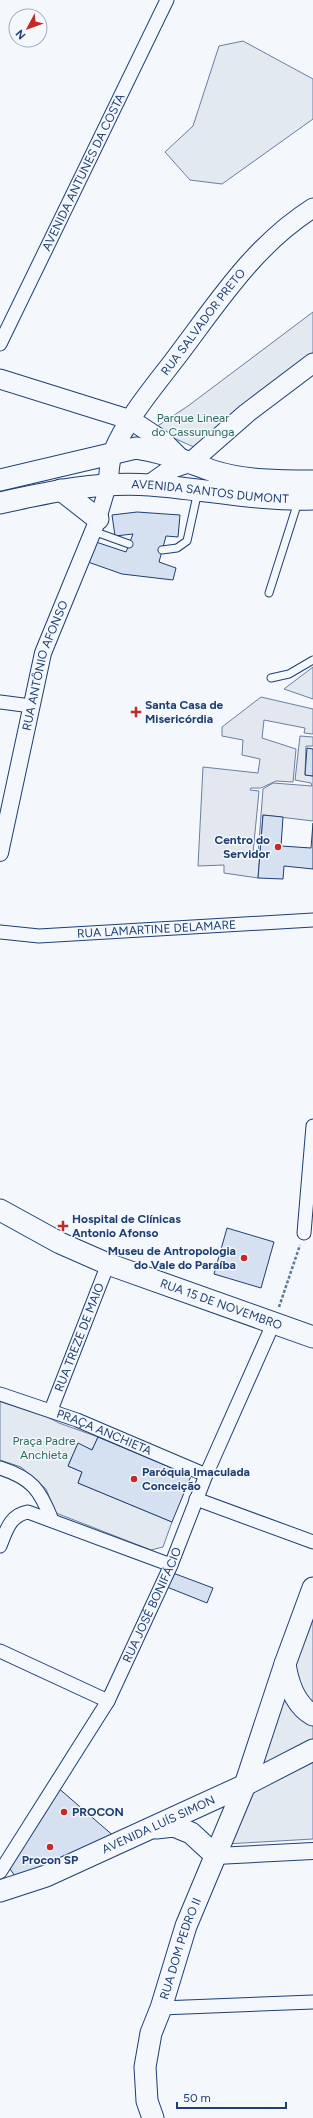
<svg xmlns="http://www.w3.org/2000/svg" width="313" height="2118" font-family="Figtree,sans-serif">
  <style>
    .green { fill: #e3e9f0; stroke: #687fa3 }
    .parking { fill: #e3e8f0; stroke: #687fa3 }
    .building { fill: #d5e0f0; stroke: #1d3f73 }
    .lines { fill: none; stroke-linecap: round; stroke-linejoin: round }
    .service-casing { stroke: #1d3f73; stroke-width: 9 }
    .minor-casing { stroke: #1d3f73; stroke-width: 15 }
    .tertiary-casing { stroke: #1d3f73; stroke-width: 18 }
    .secondary-casing { stroke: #1d3f73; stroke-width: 21 }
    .primary-casing { stroke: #1d3f73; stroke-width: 23 }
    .path { stroke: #5e769c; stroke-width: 2.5; stroke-dasharray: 3 2; stroke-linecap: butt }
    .service { stroke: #f4f7fb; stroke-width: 7 }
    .minor { stroke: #f4f7fb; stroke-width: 13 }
    .tertiary { stroke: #f4f7fb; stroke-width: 16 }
    .secondary { stroke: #f4f7fb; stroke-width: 19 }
    .primary { stroke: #f4f7fb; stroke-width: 21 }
    .poi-dot { fill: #c62828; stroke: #f4f7fb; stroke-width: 1.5 }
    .labels { text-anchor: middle; stroke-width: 3; stroke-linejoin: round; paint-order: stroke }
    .street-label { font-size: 12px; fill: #1d3f73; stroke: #f4f7fb }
    .park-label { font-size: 12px; fill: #2c6c60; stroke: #f4f7fb }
    .poi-label { font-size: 12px; font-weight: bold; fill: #1d3f73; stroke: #f4f7fb; text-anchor: start }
  </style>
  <rect width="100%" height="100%" fill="#f4f7fb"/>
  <!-- green -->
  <g class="green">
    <polygon points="243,41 313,79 313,119 222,184 190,180 165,152 193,126 219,46"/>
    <polygon points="313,312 313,357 194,447 153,429 188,406"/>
    <polygon points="313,667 313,699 284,689"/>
    <polygon points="0,1398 26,1406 59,1423 98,1437 92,1450 78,1444 68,1466 82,1472 78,1483 172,1522 163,1547 151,1550 56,1513 46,1489 21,1467 0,1460"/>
    <polygon points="313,1601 313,1839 226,1844"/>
  </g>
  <!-- parking -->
  <polygon class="parking" points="261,697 313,709 313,734 304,733 305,728 264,720 262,738 296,749 293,782 276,781 261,788 251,788 250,790 259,791 253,853 258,855 263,789 273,783 312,786 311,783 295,780 300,736 313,737 313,746 306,746 305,775 313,776 313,821 263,815 258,878 224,873 224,865 198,866 203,767 258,773 260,759 242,755 243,740 222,736 222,727"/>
  <!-- building -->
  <g class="building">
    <polygon points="137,512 180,515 178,537 166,536 159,562 176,568 173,580 122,574 88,562 96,542 126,552 133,534 115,536 112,515"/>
    <polygon points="307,748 313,749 313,776 305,775"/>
    <polygon points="263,815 283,817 281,846 311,848 313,823 313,869 284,866 283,879 258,878"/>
    <polygon points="227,1228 274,1242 261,1288 214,1274"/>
    <polygon points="98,1437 191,1476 172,1522 78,1483 82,1472 68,1466 78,1443 92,1450"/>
    <polygon points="173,1573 213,1588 207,1603 167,1587"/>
    <polygon points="56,1786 116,1838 24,1877 15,1876 10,1869 11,1862"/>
  </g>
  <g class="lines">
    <!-- service casing -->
    <g class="service-casing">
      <g id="service">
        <polyline points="93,531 129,544"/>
        <polyline points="162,550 177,548 187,541 198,491"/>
        <polyline points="269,593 298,502"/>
        <polyline points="271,678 289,674 313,660"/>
      </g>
    </g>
    <!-- minor casing -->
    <g class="minor-casing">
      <g id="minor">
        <path id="s1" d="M0,344L167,0"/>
        <polyline points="0,702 31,706"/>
        <path id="s2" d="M0,932L39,936L313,920"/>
        <polyline points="304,1233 313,1126"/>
        <path id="s3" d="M0,1394L77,1420L206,1475"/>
        <path id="s4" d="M51,1410L108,1264"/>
        <path d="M0,1468C32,1478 40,1490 52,1520"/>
        <polyline points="196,1499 313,1542"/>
        <path d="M0,1546C6,1531 10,1515 28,1512L171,1565"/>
        <polyline points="0,1651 108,1701"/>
        <path id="s5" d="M0,1872L108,1701L171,1565L206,1475L274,1322"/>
        <polyline points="161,2008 313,2002"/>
      </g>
    </g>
    <!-- tertiary casing -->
    <g class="tertiary-casing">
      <g id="tertiary">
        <path id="s6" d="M0,853L43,653L98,519L108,485"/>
        <polyline points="216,1856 313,1851"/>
      </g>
    </g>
    <!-- secondary casing -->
    <g class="secondary-casing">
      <g id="secondary">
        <polyline points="0,379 131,420 163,441 179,457"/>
        <path id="s7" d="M108,485C109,475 109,461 113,452C127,418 153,388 175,359C217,304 253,246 313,208"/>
        <polyline points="149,485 173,468 191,462 247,413 313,363"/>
      </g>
    </g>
    <!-- primary casing -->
    <g class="primary-casing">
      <g id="primary">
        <path d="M0,480L136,448C164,452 187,462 213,471C244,481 281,481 313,481"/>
        <polyline points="61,490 98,519"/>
        <path id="s8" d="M0,503C50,492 99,481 150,485C204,489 258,501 313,499"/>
        <path id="s9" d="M0,1210L60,1243L108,1264L313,1337"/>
        <path d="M285,1664C288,1683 295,1705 313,1715"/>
        <polyline points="156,1828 174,1826 191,1833 216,1856"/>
        <path id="s10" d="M0,1891L46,1876L245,1785L313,1750"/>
        <path id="s11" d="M153,2118L147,2101L145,2067L151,2033L161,2008L186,1926L245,1785L285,1664L313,1588"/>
      </g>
    </g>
    <!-- path -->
    <polyline class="path" points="279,1307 300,1245"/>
    <!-- service -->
    <use href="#service" class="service"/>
    <!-- minor -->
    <use href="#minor" class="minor"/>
    <!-- tertiary -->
    <use href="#tertiary" class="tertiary"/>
    <!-- secondary -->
    <use href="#secondary" class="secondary"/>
    <!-- primary -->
    <use href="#primary" class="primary"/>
  </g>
  <!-- markers -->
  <g class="poi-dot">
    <path d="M134 706h4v4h4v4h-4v4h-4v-4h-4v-4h4z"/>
    <circle cx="278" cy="847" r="4"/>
    <path d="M61 1220h4v4h4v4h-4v4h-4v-4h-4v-4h4z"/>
    <circle cx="244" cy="1258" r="4"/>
    <circle cx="134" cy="1479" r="4"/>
    <circle cx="64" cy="1812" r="4"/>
    <circle cx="50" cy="1847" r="4"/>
  </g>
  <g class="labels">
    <!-- street labels -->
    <g class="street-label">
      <text dy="4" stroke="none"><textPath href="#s1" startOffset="191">AVENIDA ANTUNES DA COSTA</textPath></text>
      <text dy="4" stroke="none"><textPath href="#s7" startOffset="192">RUA SALVADOR PRETO</textPath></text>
      <text dy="4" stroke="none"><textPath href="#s8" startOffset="212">AVENIDA SANTOS DUMONT</textPath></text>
      <text dy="4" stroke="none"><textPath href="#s6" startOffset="193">RUA ANTÔNIO AFONSO</textPath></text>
      <text dy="4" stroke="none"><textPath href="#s2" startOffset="157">RUA LAMARTINE DELAMARE</textPath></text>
      <text dy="4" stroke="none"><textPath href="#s9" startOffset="241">RUA 15 DE NOVEMBRO</textPath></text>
      <text dy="4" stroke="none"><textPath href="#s4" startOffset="78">RUA TREZE DE MAIO</textPath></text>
      <text dy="4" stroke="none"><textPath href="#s3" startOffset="111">PRAÇA ANCHIETA</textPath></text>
      <text dy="4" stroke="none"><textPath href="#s5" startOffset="308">RUA JOSÉ BONIFÁCIO</textPath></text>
      <text dy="4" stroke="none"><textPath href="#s10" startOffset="172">AVENIDA LUÍS SIMON</textPath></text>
      <text dy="4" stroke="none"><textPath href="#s11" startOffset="176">RUA DOM PEDRO II</textPath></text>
    </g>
    <!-- park labels -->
    <g class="park-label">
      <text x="193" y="422">Parque Linear<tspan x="193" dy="14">do Cassununga</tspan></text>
      <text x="44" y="1445">Praça Padre<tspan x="44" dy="14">Anchieta</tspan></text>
    </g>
    <!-- poi labels -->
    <g class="poi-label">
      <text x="145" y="709">Santa Casa de<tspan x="145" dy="14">Misericórdia</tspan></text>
      <text x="270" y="844" text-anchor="end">Centro do<tspan x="270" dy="14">Servidor</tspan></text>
      <text x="72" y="1223">Hospital de Clínicas<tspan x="72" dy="14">Antonio Afonso</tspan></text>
      <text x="236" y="1255" text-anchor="end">Museu de Antropologia<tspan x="236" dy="14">do Vale do Paraíba</tspan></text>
      <text x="142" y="1476">Paróquia Imaculada<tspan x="142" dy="14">Conceição</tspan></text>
      <text x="72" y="1816">PROCON</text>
      <text x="50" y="1864" text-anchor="middle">Procon SP</text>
    </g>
  </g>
  <!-- north arrow -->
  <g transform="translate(28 28) rotate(229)"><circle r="19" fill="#f4f7fb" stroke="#9eadc5"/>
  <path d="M0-3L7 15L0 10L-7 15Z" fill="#c62828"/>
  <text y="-6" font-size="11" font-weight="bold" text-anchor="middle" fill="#1d3f73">N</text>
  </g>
  <!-- scale -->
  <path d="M177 2102v6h109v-6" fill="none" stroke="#1d3f73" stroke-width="2"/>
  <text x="183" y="2102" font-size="12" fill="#1d3f73" stroke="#f4f7fb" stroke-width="3" paint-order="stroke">50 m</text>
</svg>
